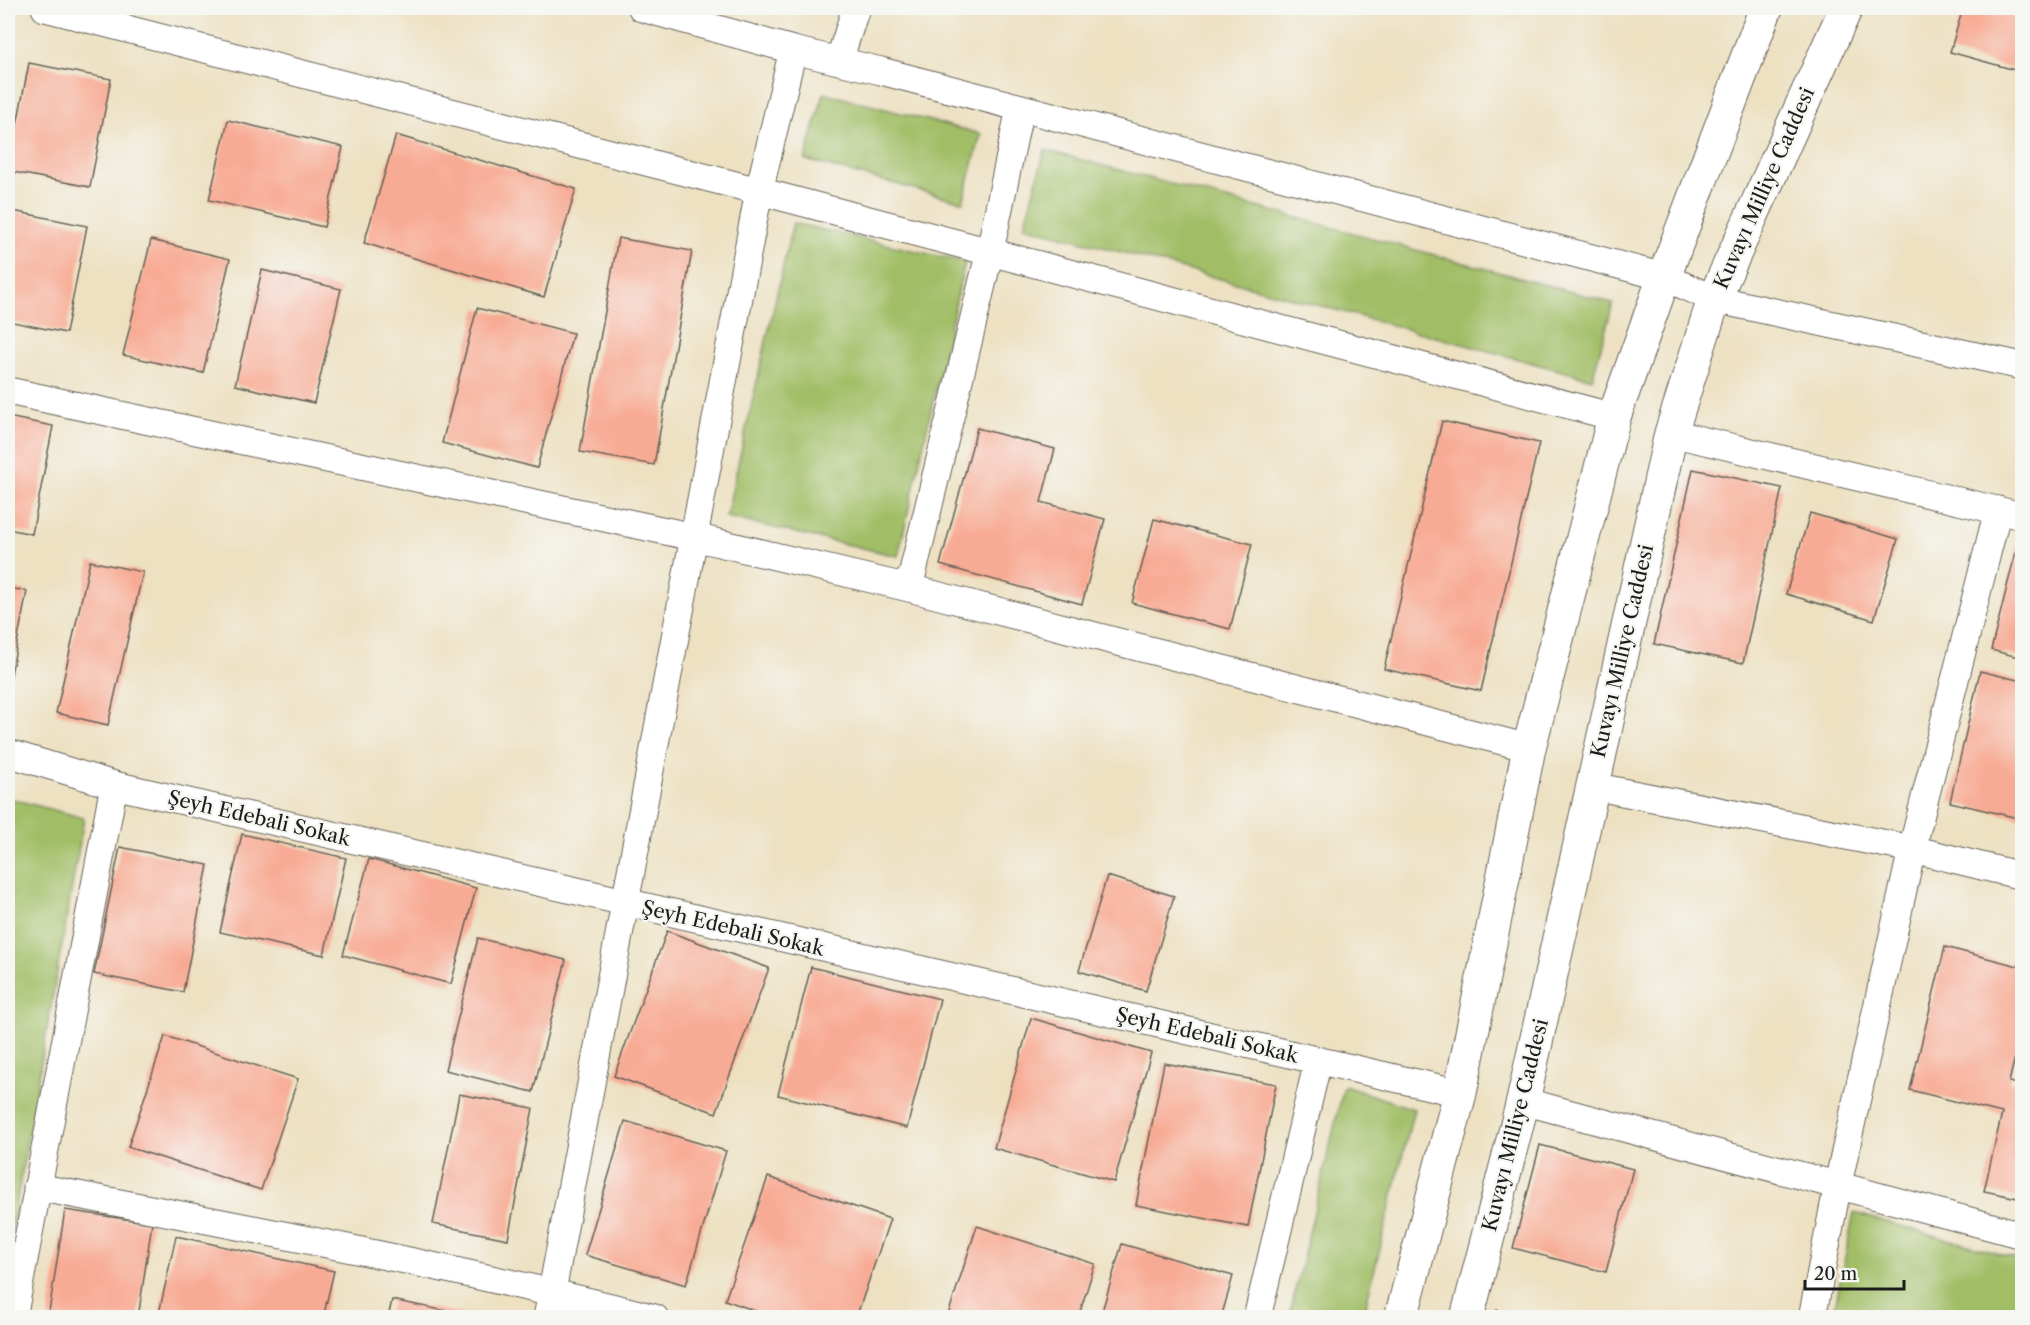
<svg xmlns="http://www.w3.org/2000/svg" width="2030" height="1325" font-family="'Libre Caslon Text',serif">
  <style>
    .green { fill: #a1be66; stroke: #5e6d41; stroke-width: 1.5 }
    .building { fill: #f8ab94 }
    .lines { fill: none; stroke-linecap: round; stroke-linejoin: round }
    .street-casing { stroke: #656156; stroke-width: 29 }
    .secondary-casing { stroke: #656156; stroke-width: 35 }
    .street { stroke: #fff; stroke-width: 27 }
    .secondary { stroke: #fff; stroke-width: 33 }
    .labels { text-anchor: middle; stroke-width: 4.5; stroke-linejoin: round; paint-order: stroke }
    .street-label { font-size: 20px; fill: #1c1c1c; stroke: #f6f6f2 }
  </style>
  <rect width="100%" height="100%" fill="#f6f6f2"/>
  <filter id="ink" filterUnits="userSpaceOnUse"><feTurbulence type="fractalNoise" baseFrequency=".0167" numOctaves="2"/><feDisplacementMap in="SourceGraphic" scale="12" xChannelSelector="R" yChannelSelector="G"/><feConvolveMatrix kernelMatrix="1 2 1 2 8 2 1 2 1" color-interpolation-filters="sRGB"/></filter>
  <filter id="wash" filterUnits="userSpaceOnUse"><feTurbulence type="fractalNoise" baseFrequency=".008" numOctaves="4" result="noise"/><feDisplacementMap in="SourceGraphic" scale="24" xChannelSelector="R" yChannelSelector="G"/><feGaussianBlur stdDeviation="1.35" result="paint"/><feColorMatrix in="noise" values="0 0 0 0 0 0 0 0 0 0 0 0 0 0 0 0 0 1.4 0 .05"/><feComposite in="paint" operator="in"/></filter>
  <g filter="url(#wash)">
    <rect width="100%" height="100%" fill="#ede1c2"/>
    <!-- green -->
    <g class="green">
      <polygon points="824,93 981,134 963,202 805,160"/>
      <polygon points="1045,150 1613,303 1592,379 1024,226"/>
      <polygon points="793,223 965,262 898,556 726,517"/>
      <polygon points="8,798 84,818 8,1251"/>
      <polygon points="1344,1086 1414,1109 1363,1317 1289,1317"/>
      <polygon points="1854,1213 2022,1260 2022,1317 1833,1317"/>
    </g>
    <g id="blocks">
      <!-- building -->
      <g class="building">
        <polygon points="1963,8 2022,8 2022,72 1950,52"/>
        <polygon points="29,63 111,79 90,187 8,171"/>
        <polygon points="228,120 343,147 324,227 209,200"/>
        <polygon points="396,135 576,189 544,297 364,243"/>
        <polygon points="8,210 87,226 66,333 8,321"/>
        <polygon points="618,238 692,251 654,465 580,452"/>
        <polygon points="151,240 230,259 203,373 123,355"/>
        <polygon points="262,270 341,289 314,403 235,385"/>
        <polygon points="477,308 573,333 537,468 442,443"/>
        <polygon points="8,417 53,426 32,534 8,529"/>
        <polygon points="1442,421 1539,443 1481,691 1384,669"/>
        <polygon points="977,428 1055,449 1041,502 1105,519 1082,604 940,565"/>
        <polygon points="1693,469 1782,488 1743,663 1654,644"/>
        <polygon points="1810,513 1898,539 1874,620 1786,594"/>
        <polygon points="1154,519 1252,544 1230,629 1132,603"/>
        <polygon points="2019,539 2022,539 2022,658 1991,650"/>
        <polygon points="90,561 143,572 108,725 56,713"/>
        <polygon points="8,588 27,591 9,685 8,685"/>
        <polygon points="1980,671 2022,681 2022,819 1950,802"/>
        <polygon points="242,834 346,858 324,955 220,932"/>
        <polygon points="120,847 208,865 183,992 94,974"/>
        <polygon points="369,859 476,888 451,984 343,955"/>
        <polygon points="1107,876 1174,896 1146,991 1079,971"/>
        <polygon points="667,931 769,968 716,1113 614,1076"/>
        <polygon points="478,938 566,960 533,1092 445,1070"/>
        <polygon points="1945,947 2022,967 2022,1029 2009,1082 2022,1085 2022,1199 1984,1191 2002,1113 1910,1090"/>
        <polygon points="811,967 940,999 907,1128 778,1095"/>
        <polygon points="1031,1018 1151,1053 1114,1182 994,1148"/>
        <polygon points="165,1036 298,1079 261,1190 128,1147"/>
        <polygon points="1164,1063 1276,1084 1248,1227 1136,1205"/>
        <polygon points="459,1094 533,1108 508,1239 433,1224"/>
        <polygon points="625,1121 726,1151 686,1285 585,1255"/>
        <polygon points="1540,1145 1633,1169 1606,1272 1513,1248"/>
        <polygon points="768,1177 890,1219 856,1318 775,1318 725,1300"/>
        <polygon points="65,1210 152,1223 138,1318 48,1318"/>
        <polygon points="977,1226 1095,1264 1078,1318 947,1318"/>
        <polygon points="176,1236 334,1271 323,1318 158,1318"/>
        <polygon points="1122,1244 1233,1276 1221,1318 1100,1318"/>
        <polygon points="392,1300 471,1316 471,1318 388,1318"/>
        <polygon points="1497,1310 1520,1317 1519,1318 1495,1318"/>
      </g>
    </g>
  </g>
  <g filter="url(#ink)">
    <use href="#blocks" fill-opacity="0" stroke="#656156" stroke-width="1.5"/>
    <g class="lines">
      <!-- street casing -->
      <g class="street-casing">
        <g id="street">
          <polyline points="45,8 759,191 1614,417"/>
          <polyline points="642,8 793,50 881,71 1664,277 1714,299 2022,366"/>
          <polyline points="839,61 856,8"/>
          <polyline points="8,391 694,537 909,588 1529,748"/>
          <polyline points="1671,433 2022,516"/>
          <polyline points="909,588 990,251 1020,108"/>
          <polyline points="8,753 114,785 1460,1093"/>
          <polyline points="1592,786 1912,849 2022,876"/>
          <polyline points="1523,1101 2022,1235"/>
          <path d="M37,1187C244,1227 451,1266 655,1318"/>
          <polyline points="13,1318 114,785"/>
          <polyline points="547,1318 759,191 793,50"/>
          <polyline points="1257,1318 1318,1061"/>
          <polyline points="1812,1318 1838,1184 1912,849 1998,510"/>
        </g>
      </g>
      <!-- secondary casing -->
      <g class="secondary-casing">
        <g id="secondary">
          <polyline points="1401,1318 1460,1093 1529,748 1614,417 1664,277 1766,8"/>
          <polyline points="1467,1318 1523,1101 1671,433 1714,299 1846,8"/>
        </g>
      </g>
      <!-- street -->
      <use href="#street" class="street"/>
      <!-- secondary -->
      <use href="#secondary" class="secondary"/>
    </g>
  </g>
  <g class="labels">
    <!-- street labels -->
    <g class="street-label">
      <text transform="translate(1764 188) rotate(-66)" y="7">Kuvayı Milliye Caddesi</text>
      <text transform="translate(1622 651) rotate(-77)" y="7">Kuvayı Milliye Caddesi</text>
      <text transform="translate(259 818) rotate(13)" y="7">Şeyh Edebali Sokak</text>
      <text transform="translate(733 928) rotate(13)" y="7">Şeyh Edebali Sokak</text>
      <text transform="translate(1207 1035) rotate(13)" y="7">Şeyh Edebali Sokak</text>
      <text transform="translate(1515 1125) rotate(-76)" y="7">Kuvayı Milliye Caddesi</text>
    </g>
  </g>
  <!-- margin -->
  <rect width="2030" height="1325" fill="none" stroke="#f6f6f2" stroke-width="30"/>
  <!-- scale -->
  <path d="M1805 1280v9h99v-9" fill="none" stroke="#1c1c1c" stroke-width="3"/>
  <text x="1814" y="1280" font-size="18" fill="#1c1c1c" stroke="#f6f6f2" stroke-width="4.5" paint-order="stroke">20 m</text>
</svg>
